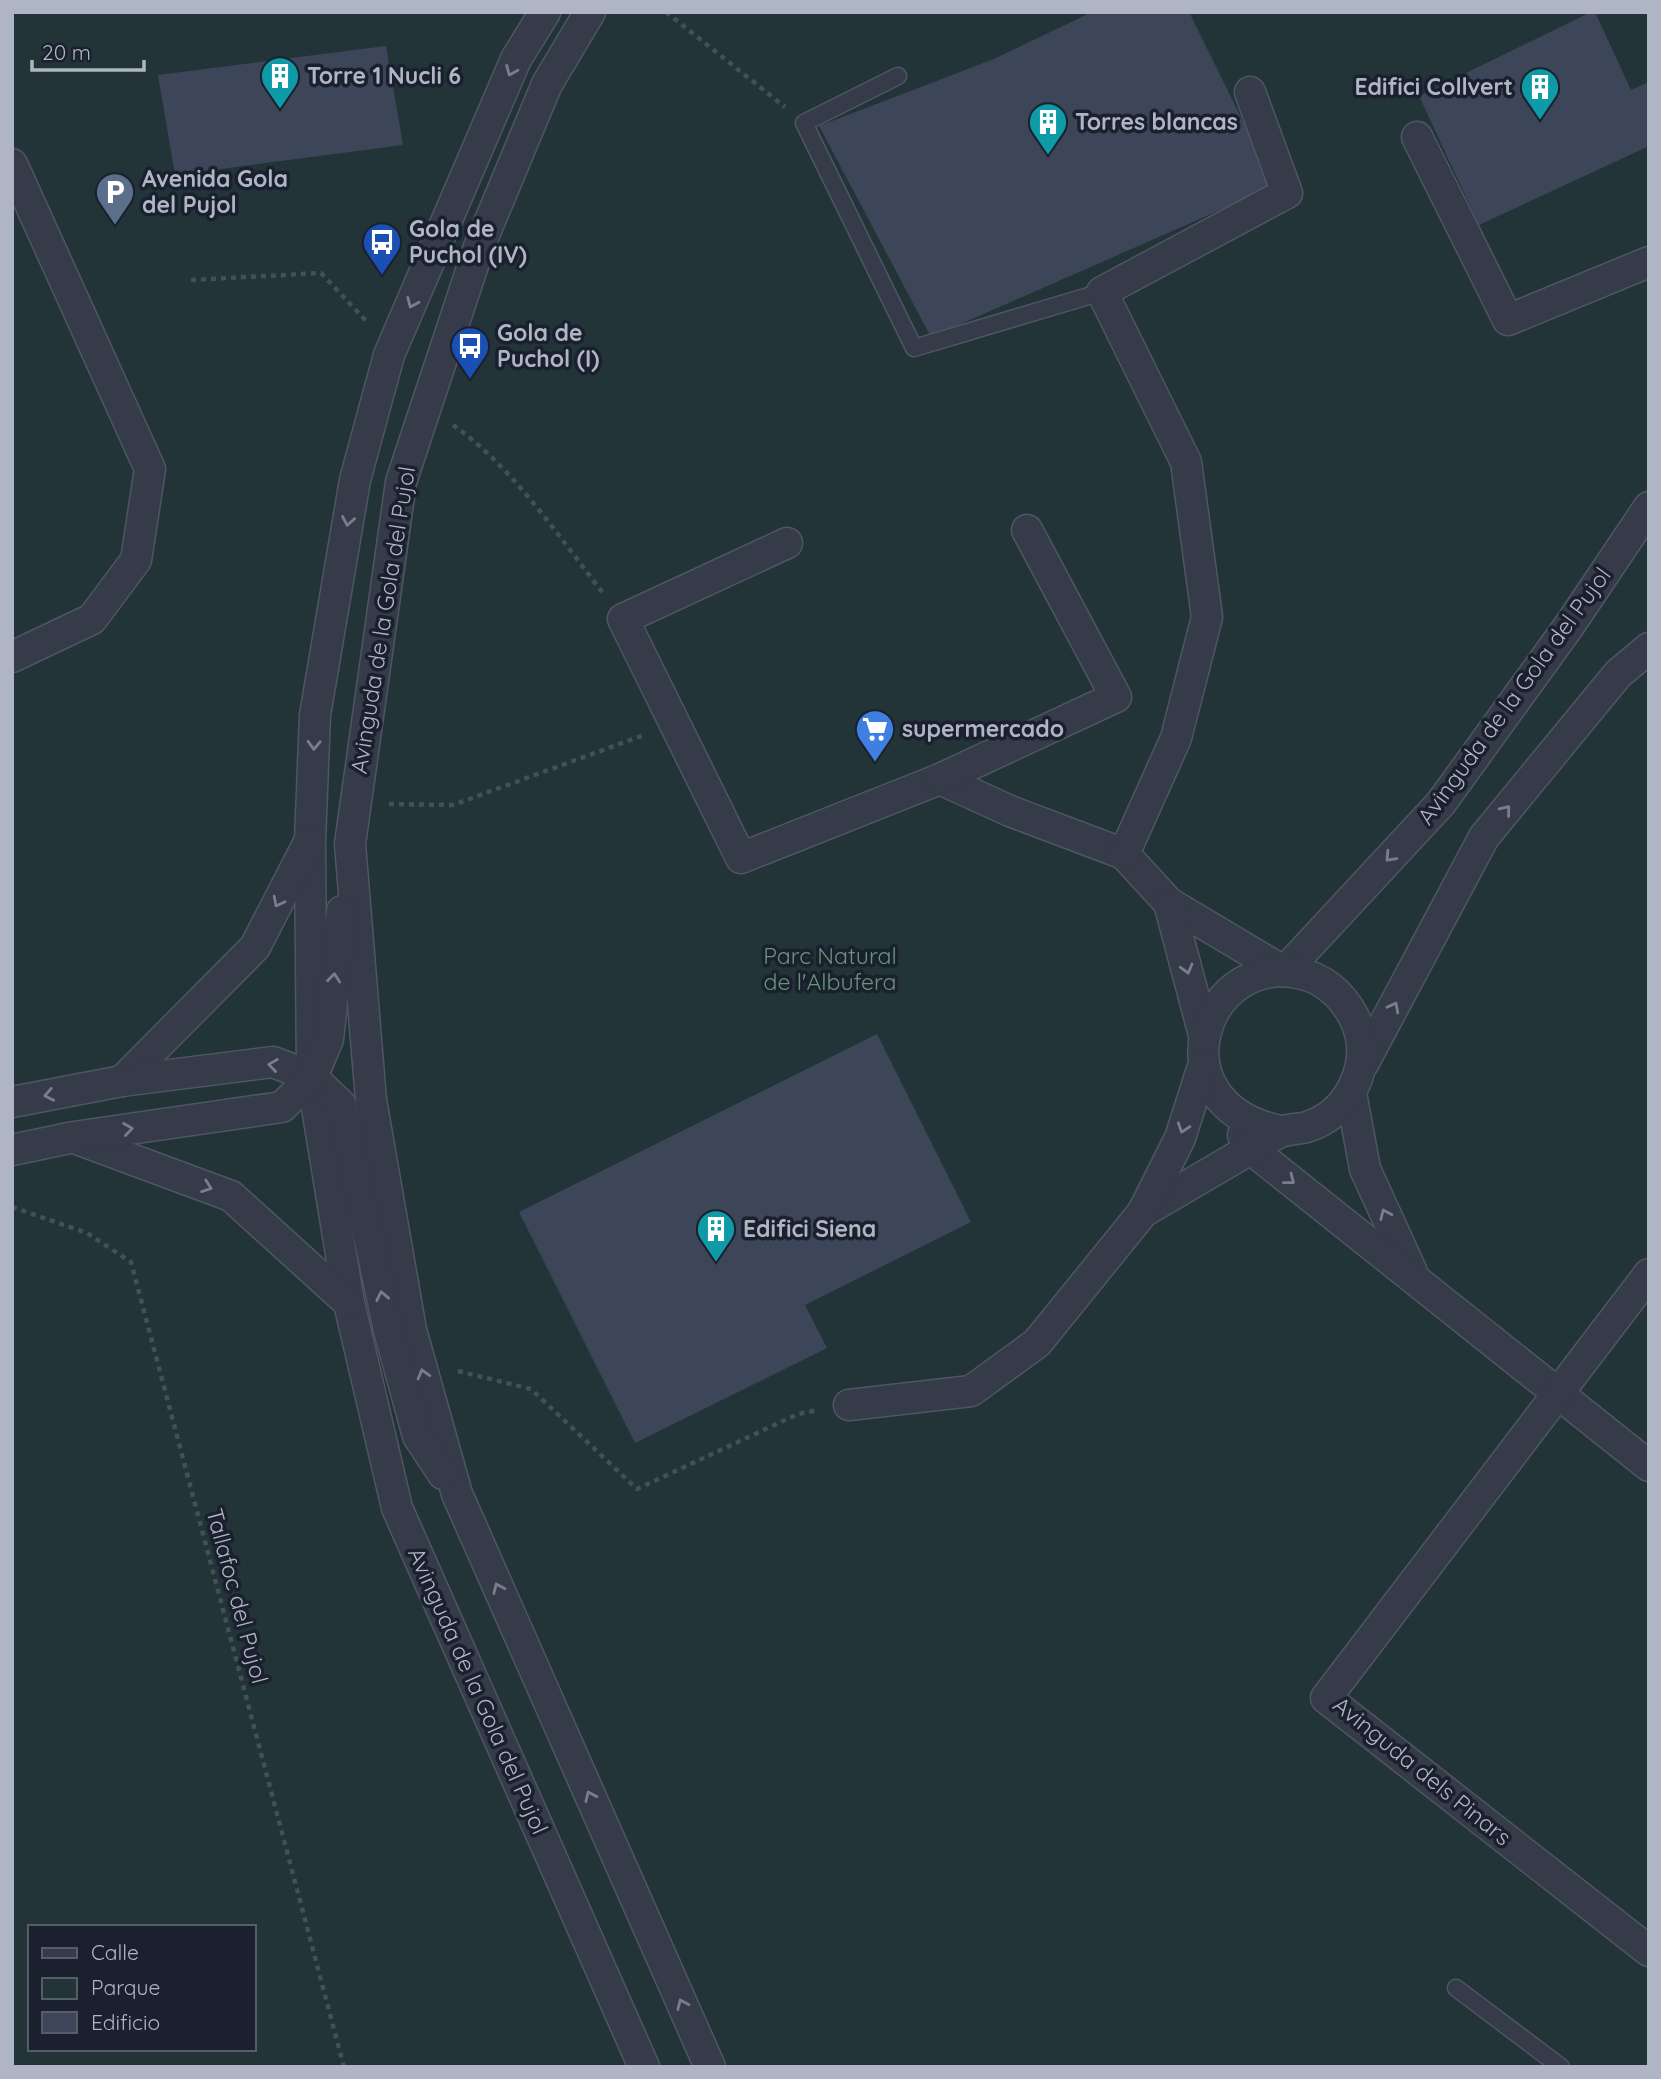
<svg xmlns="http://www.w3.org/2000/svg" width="1661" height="2079" font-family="Quicksand,sans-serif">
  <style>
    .green { fill: #233439; fill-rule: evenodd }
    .building { fill: #3d4658 }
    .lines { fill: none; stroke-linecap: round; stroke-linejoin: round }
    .service-casing { stroke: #4f5563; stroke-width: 19 }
    .minor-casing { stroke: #4f5563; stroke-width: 33 }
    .path { stroke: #415156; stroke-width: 4.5; stroke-dasharray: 5 5; stroke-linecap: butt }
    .service { stroke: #353b48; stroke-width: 16 }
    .minor { stroke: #353b48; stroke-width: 30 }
    .oneway { stroke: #787e8d }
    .labels { text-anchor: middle; stroke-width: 7; stroke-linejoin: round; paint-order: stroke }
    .poi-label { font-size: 23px; font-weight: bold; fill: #afb5c5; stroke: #1a202d; text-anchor: start }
    .street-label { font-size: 23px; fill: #afb5c5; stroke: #1a202d }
    .park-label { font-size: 23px; fill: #679577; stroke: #1a202d }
  </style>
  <rect width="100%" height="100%" fill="#212838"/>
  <!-- green -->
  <path class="green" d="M12,12H1649V2067H12ZM30,1927H254V2049H30Z"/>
  <!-- building -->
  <g class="building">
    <polygon points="1092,12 1189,12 1275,186 931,337 819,126 994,59"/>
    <polygon points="1591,12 1595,12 1631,90 1649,82 1649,146 1479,225 1419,96"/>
    <polygon points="386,46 403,145 175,175 158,75"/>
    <polygon points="877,1034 971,1222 805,1305 827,1348 635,1443 519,1212"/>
  </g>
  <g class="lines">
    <!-- service casing -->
    <g class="service-casing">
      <g id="service">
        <polyline points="898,76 804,123 914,348 1102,292"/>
        <polyline points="1456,1988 1561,2067"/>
      </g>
    </g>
    <!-- minor casing -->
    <g class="minor-casing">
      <g id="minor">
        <polyline points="545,12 516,59 389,355 355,480 315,715 310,841 312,1077 349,1303 397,1508 644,2067"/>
        <polyline points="590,12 547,84 479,247 401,482 350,844 371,1100 411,1330 457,1494 710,2067"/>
        <polyline points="1417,137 1508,320 1649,262"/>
        <polyline points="12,164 150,469 136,560 92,619 12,657"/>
        <polyline points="787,543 623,619 741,858 940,779 1010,811 1124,854 1169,903 1283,971"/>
        <polyline points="940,779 1116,697 1027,530"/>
        <polyline points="1124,854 1176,738 1207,617 1186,462 1102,292 1287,193 1250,92"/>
        <polyline points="1169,903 1204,1035"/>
        <polyline points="1285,971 1441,803 1569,626 1649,507"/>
        <polyline points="1363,1064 1484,837 1618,674 1649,648"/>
        <polyline points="122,1081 255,947 308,844"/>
        <polyline points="1351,1093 1365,1169 1412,1272"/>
        <polyline points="12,1102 122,1081 273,1062 312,1077 341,1105 389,1330 418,1436 443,1474"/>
        <polyline points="1243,1135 1251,1149 1649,1466"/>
        <polyline points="77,1139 231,1196 349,1303"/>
        <polyline points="12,1150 74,1137 282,1107 312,1077 328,1039 342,911"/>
        <path d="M1143,1212C1188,1186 1232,1160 1276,1134C1286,1128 1297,1130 1307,1127C1349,1114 1373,1065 1357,1024C1348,1002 1330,982 1306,975C1205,946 1149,1103 1280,1131"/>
        <polyline points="1649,1274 1326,1698 1649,1951"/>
        <polyline points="849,1405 971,1391 1037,1343 1143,1212 1180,1138 1204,1063"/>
      </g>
    </g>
    <!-- path -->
    <g class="path">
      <polyline points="666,12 785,107"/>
      <polyline points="191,280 321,273 368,323"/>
      <path d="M453,425C513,467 558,536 603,593"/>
      <polyline points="389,804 453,805 644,735"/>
      <polyline points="12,1207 87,1233 131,1262 344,2067"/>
      <polyline points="458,1371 531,1389 637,1489 798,1414 818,1410"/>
    </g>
    <!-- service -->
    <use href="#service" class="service"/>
    <!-- minor -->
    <use href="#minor" class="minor"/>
  </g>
  <!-- one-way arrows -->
  <defs><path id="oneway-chevron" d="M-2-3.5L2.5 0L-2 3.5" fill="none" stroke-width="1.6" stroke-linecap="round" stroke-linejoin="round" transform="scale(1.75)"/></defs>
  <g class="oneway">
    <use href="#oneway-chevron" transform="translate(511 71) rotate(113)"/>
    <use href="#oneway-chevron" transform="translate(412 303) rotate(113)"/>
    <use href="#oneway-chevron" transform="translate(348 521) rotate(100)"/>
    <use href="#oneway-chevron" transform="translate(314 745) rotate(92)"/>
    <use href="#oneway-chevron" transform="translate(1506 810) rotate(-51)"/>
    <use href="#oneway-chevron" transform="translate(1390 857) rotate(133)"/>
    <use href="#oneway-chevron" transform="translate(278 902) rotate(117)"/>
    <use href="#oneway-chevron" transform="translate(1187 969) rotate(75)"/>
    <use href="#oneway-chevron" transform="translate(334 978) rotate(-84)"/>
    <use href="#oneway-chevron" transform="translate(1394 1007) rotate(-62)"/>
    <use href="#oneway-chevron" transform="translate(273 1065) rotate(-172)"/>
    <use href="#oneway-chevron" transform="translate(49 1095) rotate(169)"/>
    <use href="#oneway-chevron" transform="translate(1183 1128) rotate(108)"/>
    <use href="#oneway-chevron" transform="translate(128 1129) rotate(-8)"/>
    <use href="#oneway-chevron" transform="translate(1290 1180) rotate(38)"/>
    <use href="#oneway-chevron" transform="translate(207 1187) rotate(20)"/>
    <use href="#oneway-chevron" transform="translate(1385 1214) rotate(-114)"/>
    <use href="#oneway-chevron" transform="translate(382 1296) rotate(-102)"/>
    <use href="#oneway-chevron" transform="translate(423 1374) rotate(-106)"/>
    <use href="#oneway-chevron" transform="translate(498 1588) rotate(-114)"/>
    <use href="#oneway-chevron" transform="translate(590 1796) rotate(-114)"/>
    <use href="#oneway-chevron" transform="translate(682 2004) rotate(-114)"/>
  </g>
  <!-- icons -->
  <defs>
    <g id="building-pin" transform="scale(2.0125)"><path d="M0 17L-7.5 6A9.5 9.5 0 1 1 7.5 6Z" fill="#0f9aa8" stroke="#1a202d"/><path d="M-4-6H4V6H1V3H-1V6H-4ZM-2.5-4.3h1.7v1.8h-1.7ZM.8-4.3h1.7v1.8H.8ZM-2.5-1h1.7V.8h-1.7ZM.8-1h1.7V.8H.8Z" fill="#fff"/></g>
    <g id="parking-pin" transform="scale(2.0125)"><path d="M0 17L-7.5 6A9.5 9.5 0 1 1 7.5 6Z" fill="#5c6f8a" stroke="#1a202d"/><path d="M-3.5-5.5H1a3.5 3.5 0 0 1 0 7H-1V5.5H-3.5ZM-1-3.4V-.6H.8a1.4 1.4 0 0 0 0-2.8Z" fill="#fff"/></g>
    <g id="bus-pin" transform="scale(2.0125)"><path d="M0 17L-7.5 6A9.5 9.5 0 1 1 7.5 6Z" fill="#1a4fb4" stroke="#1a202d"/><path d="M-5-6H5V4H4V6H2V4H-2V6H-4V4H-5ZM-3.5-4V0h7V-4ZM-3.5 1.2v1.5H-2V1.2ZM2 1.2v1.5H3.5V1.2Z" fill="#fff"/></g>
    <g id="supermarket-pin" transform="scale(2.0125)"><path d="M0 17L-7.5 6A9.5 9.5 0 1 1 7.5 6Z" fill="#3f7fe0" stroke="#1a202d"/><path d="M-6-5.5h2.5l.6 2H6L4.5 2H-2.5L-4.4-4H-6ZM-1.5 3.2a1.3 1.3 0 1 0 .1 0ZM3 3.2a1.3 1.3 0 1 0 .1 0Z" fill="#fff"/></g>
  </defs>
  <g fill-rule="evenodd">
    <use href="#building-pin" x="280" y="76"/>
    <use href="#building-pin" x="1540" y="87"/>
    <use href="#building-pin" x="1048" y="122"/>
    <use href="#parking-pin" x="115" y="192"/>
    <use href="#bus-pin" x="382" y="242"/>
    <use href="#bus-pin" x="470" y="346"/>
    <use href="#supermarket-pin" x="875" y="729"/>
    <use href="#building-pin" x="716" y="1229"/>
  </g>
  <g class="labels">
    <!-- poi labels -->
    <g class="poi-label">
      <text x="307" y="84">Torre 1 Nucli 6</text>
      <text x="1513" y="95" text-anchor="end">Edifici Collvert</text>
      <text x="1075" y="130">Torres blancas</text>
      <text x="142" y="187">Avenida Gola<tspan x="142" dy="26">del Pujol</tspan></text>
      <text x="409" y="237">Gola de<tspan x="409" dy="26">Puchol (IV)</tspan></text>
      <text x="497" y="341">Gola de<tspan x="497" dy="26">Puchol (I)</tspan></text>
      <text x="902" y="737">supermercado</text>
      <text x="743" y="1237">Edifici Siena</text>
    </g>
    <!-- street labels -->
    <g class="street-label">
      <text transform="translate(383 620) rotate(-81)" y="8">Avinguda de la Gola del Pujol</text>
      <text transform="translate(1514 696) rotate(-54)" y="8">Avinguda de la Gola del Pujol</text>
      <text transform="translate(237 1596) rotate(75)" y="8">Tallafoc del Pujol</text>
      <text transform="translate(478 1691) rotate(66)" y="8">Avinguda de la Gola del Pujol</text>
      <text transform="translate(1422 1771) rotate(39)" y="8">Avinguda dels Pinars</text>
    </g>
    <!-- park labels -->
    <g class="park-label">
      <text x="830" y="964">Parc Natural<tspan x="830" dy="26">de l'Albufera</tspan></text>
    </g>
  </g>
  <!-- border -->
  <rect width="1661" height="2079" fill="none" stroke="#afb5c5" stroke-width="28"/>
  <!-- legend -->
  <rect x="28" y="1925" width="228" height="126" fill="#1a202d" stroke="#565c6a" stroke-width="2"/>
  <rect x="42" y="1948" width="35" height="10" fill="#353b48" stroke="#565c6a" stroke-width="2"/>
  <text x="91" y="1960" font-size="21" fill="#afb5c5">Calle</text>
  <rect x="42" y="1978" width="35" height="21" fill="#233439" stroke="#565c6a" stroke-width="2"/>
  <text x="91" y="1995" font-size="21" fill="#afb5c5">Parque</text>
  <rect x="42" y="2012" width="35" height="21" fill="#3d4658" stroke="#565c6a" stroke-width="2"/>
  <text x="91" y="2030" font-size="21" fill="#afb5c5">Edificio</text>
  <!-- scale -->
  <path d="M32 60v10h112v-10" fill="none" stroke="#afb5c5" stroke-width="3.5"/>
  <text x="42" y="60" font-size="21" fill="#afb5c5" stroke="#1a202d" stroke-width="5" paint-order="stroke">20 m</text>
</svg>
